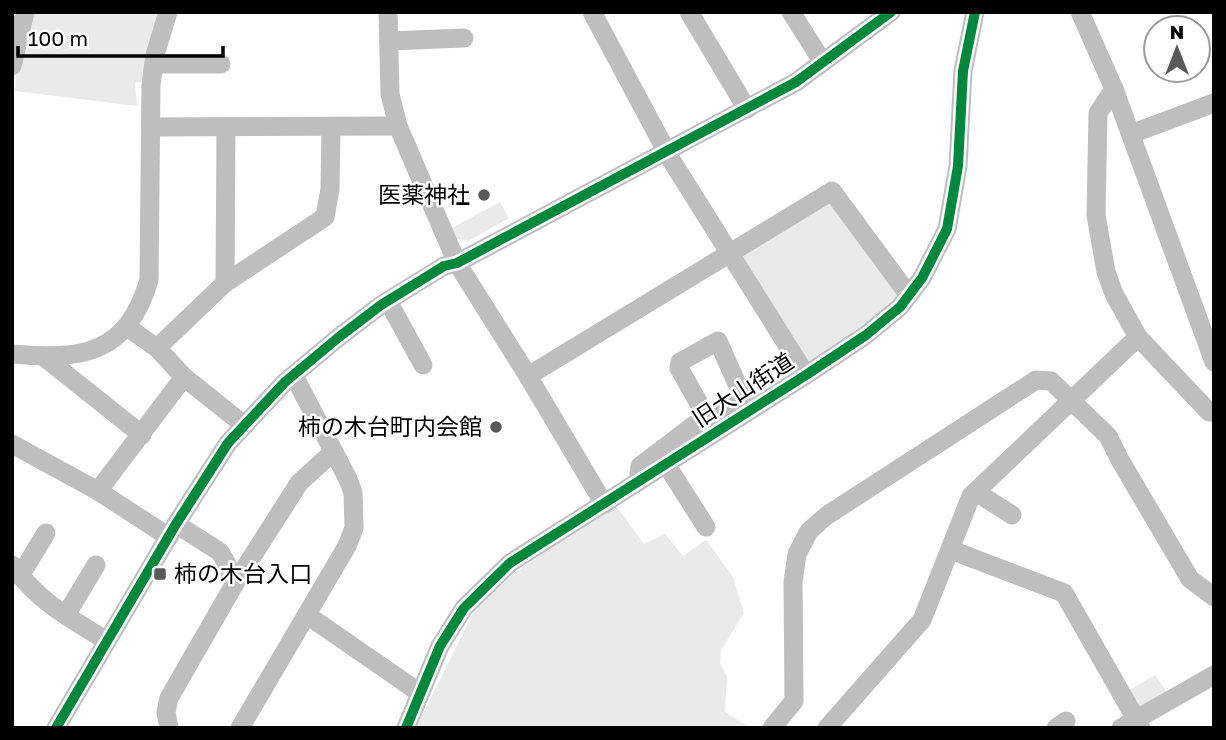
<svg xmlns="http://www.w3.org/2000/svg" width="1226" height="740" font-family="'Golos Text','Noto Sans JP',sans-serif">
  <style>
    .green { fill: #eaeaea }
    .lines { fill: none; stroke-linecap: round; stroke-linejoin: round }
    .minor { stroke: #bebebe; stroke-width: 19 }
    .cycleway-casing { stroke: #fff; stroke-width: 15 }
    .cycleway { stroke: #00873e; stroke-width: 10 }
    .poi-dot { fill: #595959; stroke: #fff; stroke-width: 2.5 }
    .labels { text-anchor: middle; stroke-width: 5; stroke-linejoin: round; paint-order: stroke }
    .poi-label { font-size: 23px; fill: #000; stroke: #fff; text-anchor: end }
    .street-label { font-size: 23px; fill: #000; stroke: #fff }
  </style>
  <rect width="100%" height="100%" fill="#fff"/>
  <!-- green -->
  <g class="green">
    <polygon points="25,12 166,12 151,79 135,83 137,106 15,91 20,28"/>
    <polygon points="832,191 908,294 806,375 730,252"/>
    <polygon points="500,202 509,218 468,241 456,239 452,228"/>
    <polygon points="615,504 644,544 665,534 683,556 706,540 733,577 744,613 721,650 720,663 727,677 725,712 751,728 416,728 473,613 513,574"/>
    <polygon points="1155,675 1168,694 1146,707 1136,708 1126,692"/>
  </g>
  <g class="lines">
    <!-- minor -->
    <g class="minor">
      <polyline points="388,12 390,94 398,126 457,263 528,376 604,504"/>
      <polyline points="592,12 670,158 806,375"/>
      <polyline points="689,12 747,109"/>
      <polyline points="791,12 822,61"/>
      <polyline points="1080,12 1114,89 1214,362"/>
      <polyline points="389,41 464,38"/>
      <polyline points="155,64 221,64"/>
      <polyline points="12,66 25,12"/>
      <polyline points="1114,89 1098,113 1096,215 1106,272 1114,294 1138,337 1209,412 1214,412"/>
      <polyline points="152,127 398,126"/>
      <polyline points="1131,134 1214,103"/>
      <polyline points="225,283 226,127"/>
      <polyline points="388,301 423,365"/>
      <polyline points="127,327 157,348 184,377 244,425"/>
      <polyline points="157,348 225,283 325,217 330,189 331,127"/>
      <path d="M12,354C82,360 127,355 149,280L151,85L155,55L168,12"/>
      <polyline points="43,356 142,435"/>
      <polyline points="528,376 832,191 908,294"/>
      <polyline points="12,444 98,491 169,537"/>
      <polyline points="666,464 706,527"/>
      <polyline points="638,482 640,466 706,416 742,395 718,341 680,362 679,368 706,416"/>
      <polyline points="98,491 184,377"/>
      <polyline points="976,492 1012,515"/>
      <polyline points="951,550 1064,593 1141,728"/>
      <path d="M12,565C40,603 68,617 107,641"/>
      <polyline points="20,576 46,533"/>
      <polyline points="234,585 299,483 333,452"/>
      <polyline points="66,615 96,565"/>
      <polyline points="307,615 420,693"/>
      <polyline points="56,728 176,524 228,443 285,382 339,337 381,305 444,266 457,263 796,82 891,12"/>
      <polyline points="169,728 166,712 169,698 234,585 227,564 220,552 176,524"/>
      <polyline points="240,728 347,546 354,528 353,493 348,479 294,376"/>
      <polyline points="406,728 440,646 464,608 510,563 806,375 866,335 900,307 922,278 947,229 958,166 963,71 975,12"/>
      <polyline points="772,728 794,701 793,582 797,554 809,531 826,516 1036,380 1051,381 1108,436 1120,460 1190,579 1214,597"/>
      <polyline points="827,728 922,620 971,496 1138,337"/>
      <polyline points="1056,728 1066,721"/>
      <polyline points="1121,728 1214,675"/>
    </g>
    <!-- cycleway casing -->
    <g class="cycleway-casing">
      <g id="cycleway">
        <polyline points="56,728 176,524 228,443 285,382 339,337 381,305 444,266 457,263 796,82 891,12"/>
        <polyline points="406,728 440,646 464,608 510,563 806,375 866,335 900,307 922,278 947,229 958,166 963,71 975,12"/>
      </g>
    </g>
    <!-- cycleway -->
    <use href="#cycleway" class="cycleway"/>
  </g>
  <!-- markers -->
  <g class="poi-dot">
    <circle cx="484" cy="195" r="7"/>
    <circle cx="496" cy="427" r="7"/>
    <rect x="153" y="567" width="14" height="14" rx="3.5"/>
  </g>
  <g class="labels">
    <!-- poi labels -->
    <g class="poi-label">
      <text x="470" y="203">医薬神社</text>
      <text x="482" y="435">柿の木台町内会館</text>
      <text x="174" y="582" text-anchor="start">柿の木台入口</text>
    </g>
    <!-- street labels -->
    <g class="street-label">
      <text transform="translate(743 390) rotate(-33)" y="8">旧大山街道</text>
    </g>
  </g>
  <!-- border -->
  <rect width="1226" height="740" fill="none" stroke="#000000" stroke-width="28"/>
  <!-- north arrow -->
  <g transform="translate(1177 49)"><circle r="33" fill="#ffffff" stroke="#999999" stroke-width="2"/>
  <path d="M0-5L12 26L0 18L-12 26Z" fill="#595959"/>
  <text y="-10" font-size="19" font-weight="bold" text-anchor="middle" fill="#000000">N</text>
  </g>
  <!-- scale -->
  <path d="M18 46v10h205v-10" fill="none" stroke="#000000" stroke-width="3.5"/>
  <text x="28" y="46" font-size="21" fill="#000000" stroke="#ffffff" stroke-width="5" paint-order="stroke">100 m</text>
</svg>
